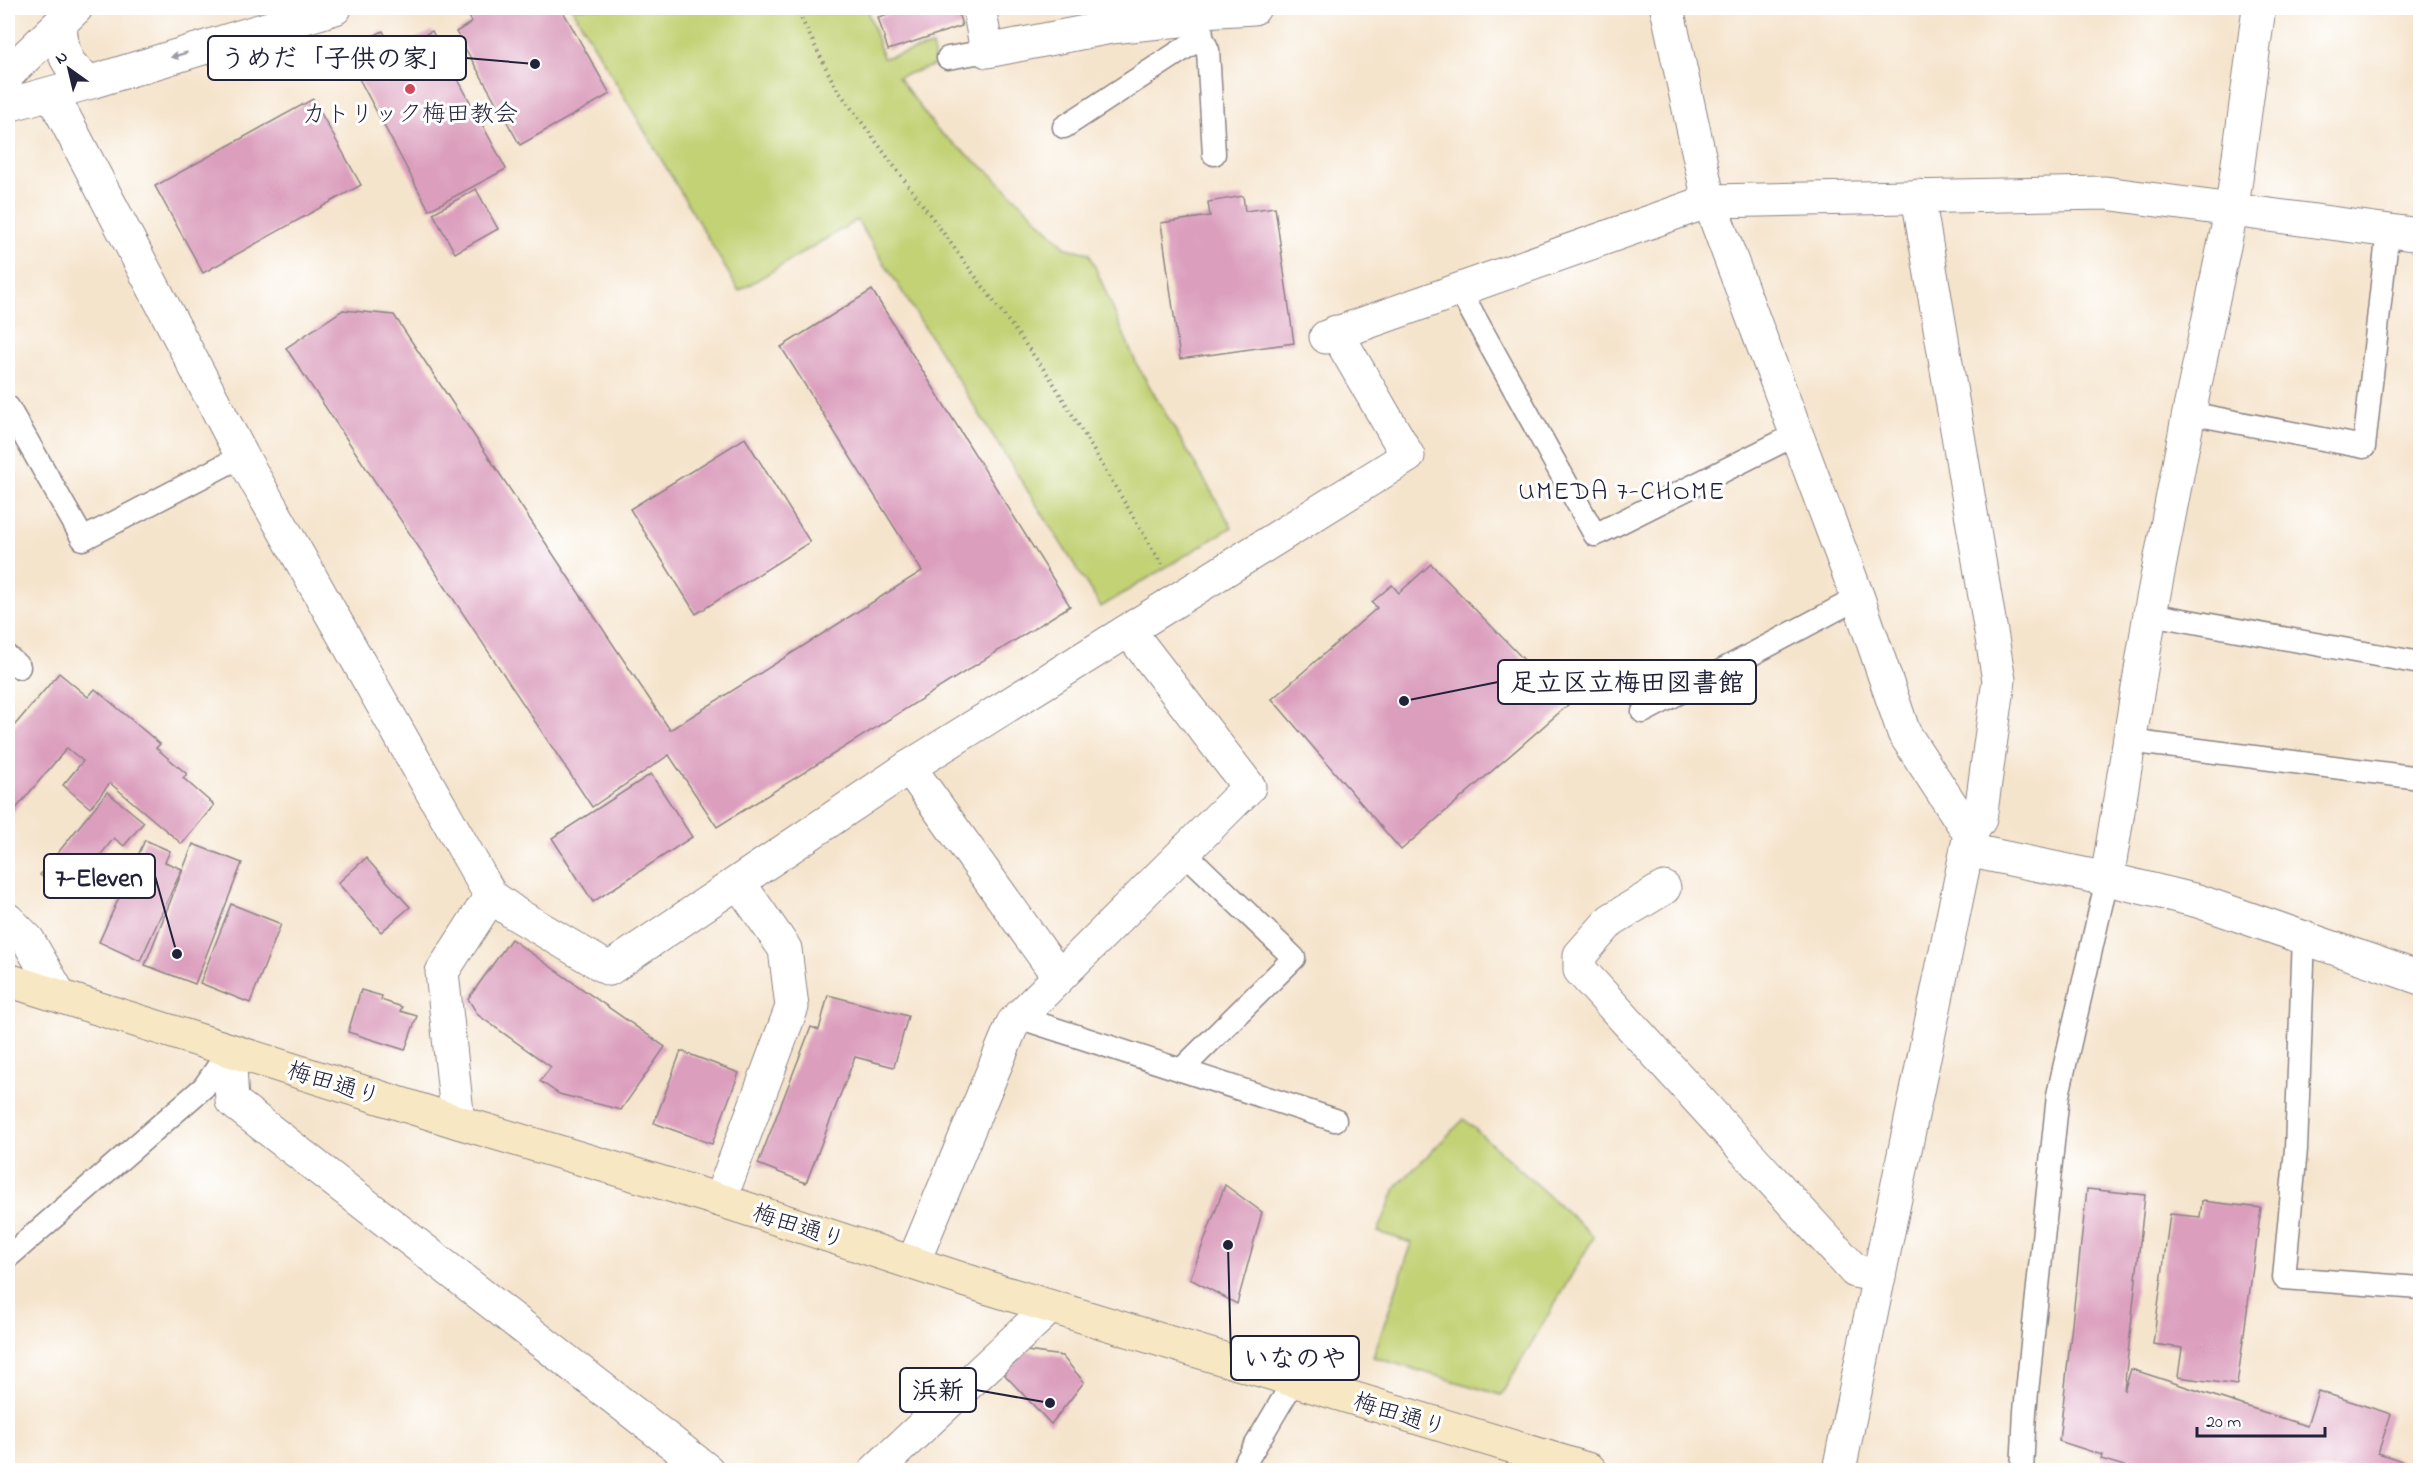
<svg xmlns="http://www.w3.org/2000/svg" width="2428" height="1478" font-family="'Indie Flower','Klee One',sans-serif">
  <style>
    .green { fill: #c2d275; stroke: #727a58; stroke-width: 1.5 }
    .building { fill: #db9fbd }
    .lines { fill: none; stroke-linecap: round; stroke-linejoin: round }
    .lane-casing { stroke: #8c8384; stroke-width: 25 }
    .street-casing { stroke: #8c8384; stroke-width: 35 }
    .secondary-casing { stroke: #8c8384; stroke-width: 35 }
    .path { stroke: #8c8384; stroke-width: 4; stroke-dasharray: 1.5 4.5; stroke-linecap: butt }
    .lane { stroke: #fff; stroke-width: 22 }
    .street { stroke: #fff; stroke-width: 33 }
    .secondary { stroke: #f7e8c3; stroke-width: 33 }
    .oneway { fill: #9c9ca7 }
    .poi-dot { fill: #d1495b; stroke: #fff; stroke-width: 2 }
    .labels { text-anchor: middle; stroke-width: 6; stroke-linejoin: round; paint-order: stroke }
    .poi-label { font-size: 24px; fill: #22223b; stroke: #fff }
    .street-label { font-size: 24px; fill: #22223b; stroke: #fff }
    .neighbourhood-label { font-size: 26px; letter-spacing: 1.5px; fill: #22223b; stroke: #fff }
    .leader { fill: none; stroke: #22223b; stroke-width: 2 }
    .callout-dot { fill: #22223b; stroke: #fff; stroke-width: 2 }
    .callout { fill: #fff; stroke: #22223b; stroke-width: 2 }
    .callout-label { font-size: 26px; text-anchor: middle; font-weight: bold; fill: #22223b }
  </style>
  <rect width="100%" height="100%" fill="#fff"/>
  <filter id="ink" filterUnits="userSpaceOnUse"><feTurbulence type="fractalNoise" baseFrequency=".0167" numOctaves="2"/><feDisplacementMap in="SourceGraphic" scale="12" xChannelSelector="R" yChannelSelector="G"/><feConvolveMatrix kernelMatrix="1 2 1 2 8 2 1 2 1" color-interpolation-filters="sRGB"/></filter>
  <filter id="wash" filterUnits="userSpaceOnUse"><feTurbulence type="fractalNoise" baseFrequency=".008" numOctaves="4" result="noise"/><feDisplacementMap in="SourceGraphic" scale="24" xChannelSelector="R" yChannelSelector="G"/><feGaussianBlur stdDeviation="1.35" result="paint"/><feColorMatrix in="noise" values="0 0 0 0 0 0 0 0 0 0 0 0 0 0 0 0 0 1.4 0 .05"/><feComposite in="paint" operator="in"/></filter>
  <g filter="url(#wash)">
    <rect width="100%" height="100%" fill="#f5e4cc"/>
    <!-- green -->
    <g class="green">
      <polygon points="572,8 867,8 883,58 932,46 936,65 898,77 937,130 989,172 1067,248 1089,253 1137,365 1232,527 1101,607 857,220 739,291"/>
      <polygon points="1464,1119 1594,1237 1501,1395 1373,1357 1412,1243 1378,1232 1397,1186"/>
    </g>
    <g id="blocks">
      <!-- building -->
      <g class="building">
        <polygon points="467,8 561,8 610,94 520,145 456,32 472,22 465,9"/>
        <polygon points="889,8 957,8 962,26 888,50 878,17 890,14"/>
        <polygon points="383,31 390,44 416,39 432,31 506,169 429,210 355,71 363,61 374,54 367,39"/>
        <polygon points="313,99 361,185 203,273 155,186"/>
        <polygon points="476,189 498,229 455,253 433,213"/>
        <polygon points="1243,196 1245,211 1275,207 1294,343 1180,359 1161,223 1210,216 1208,202"/>
        <polygon points="872,290 1070,606 717,827 669,755 592,807 286,348 343,310 394,315 670,730 922,571 781,347"/>
        <polygon points="745,438 810,542 696,614 630,509"/>
        <polygon points="1431,564 1568,705 1401,850 1272,699 1377,608 1372,602 1392,585 1399,593"/>
        <polygon points="59,673 88,697 95,689 160,744 156,748 187,774 183,778 214,805 182,844 110,783 90,808 63,785 83,761 67,748 8,818 8,733"/>
        <polygon points="651,774 692,837 593,902 552,838"/>
        <polygon points="107,792 144,822 124,846 114,838 67,897 40,875"/>
        <polygon points="145,840 170,851 165,862 182,869 140,961 99,942"/>
        <polygon points="193,844 242,863 195,984 145,965"/>
        <polygon points="366,858 410,907 381,932 338,883"/>
        <polygon points="231,904 281,924 250,1003 200,983"/>
        <polygon points="511,939 665,1047 621,1110 559,1094 540,1081 551,1067 478,1015 468,999"/>
        <polygon points="361,990 382,996 381,1000 402,1007 400,1011 417,1016 405,1050 348,1032"/>
        <polygon points="828,995 908,1016 894,1067 855,1057 806,1183 758,1164 811,1027 819,1030"/>
        <polygon points="681,1051 739,1073 712,1144 654,1123"/>
        <polygon points="1225,1185 1262,1212 1237,1304 1190,1279"/>
        <polygon points="2087,1189 2145,1195 2124,1391 2131,1369 2307,1426 2318,1391 2391,1414 2378,1453 2420,1467 2420,1470 2137,1470 2101,1459 2102,1455 2059,1441"/>
        <polygon points="2202,1201 2261,1208 2237,1385 2178,1377 2182,1348 2153,1344 2170,1214 2200,1217"/>
        <polygon points="1020,1350 1062,1356 1084,1382 1051,1424 1004,1374"/>
      </g>
    </g>
  </g>
  <g filter="url(#ink)">
    <use href="#blocks" fill-opacity="0" stroke="#8c8384" stroke-width="1.5"/>
    <g class="lines">
      <!-- lane casing -->
      <g class="lane-casing">
        <g id="lane">
          <polyline points="1201,24 1202,37 1208,50 1214,154"/>
          <polyline points="948,58 987,51"/>
          <polyline points="1064,127 1202,37"/>
          <polyline points="1459,289 1595,535 1797,434"/>
          <polyline points="8,407 83,539 242,456"/>
          <polyline points="2189,413 2364,447 2388,230"/>
          <polyline points="2150,614 2420,663"/>
          <polyline points="8,657 19,667"/>
          <polyline points="1643,712 1858,598"/>
          <polyline points="2128,741 2420,778"/>
          <polyline points="2304,937 2296,1149 2284,1278 2420,1288"/>
          <polyline points="1018,1017 1335,1120"/>
          <polyline points="1181,1070 1294,958 1184,852"/>
          <polyline points="8,1257 204,1087 229,1051"/>
          <polyline points="1241,1470 1293,1382"/>
          <polyline points="2022,1470 2025,1411 2058,1095 2107,879"/>
        </g>
      </g>
      <!-- street casing -->
      <g class="street-casing">
        <g id="street">
          <polyline points="979,8 987,51 1111,27 1180,20 1200,11 1254,8"/>
          <polyline points="1667,8 1709,201 1858,598 1904,733 1970,834"/>
          <path d="M60,24C62,54 65,66 91,82"/>
          <polyline points="8,74 76,8"/>
          <polyline points="52,94 242,456 491,896 442,972 458,1122"/>
          <polyline points="8,105 91,82 335,8"/>
          <polyline points="1326,337 1709,201 2105,193 2420,235"/>
          <polyline points="909,767 1059,977"/>
          <polyline points="1967,850 2107,879 2198,901 2420,978"/>
          <polyline points="2107,879 2150,614 2189,413 2232,208 2259,8"/>
          <polyline points="1664,888 1611,920 1580,955 1580,970 1855,1271 1879,1276"/>
          <polyline points="491,896 516,914 609,969 909,767 1408,456 1336,332"/>
          <polyline points="8,920 28,940 60,996"/>
          <polyline points="229,1051 232,1101 707,1470"/>
          <polyline points="720,1200 792,1007 785,949 739,883"/>
          <polyline points="913,1263 1013,1023 1249,787 1129,631"/>
          <polyline points="876,1470 1050,1307"/>
          <polyline points="1839,1470 1970,834 1980,819 1999,680 1918,196"/>
        </g>
      </g>
      <!-- secondary casing -->
      <g class="secondary-casing">
        <polyline id="secondary" points="8,980 458,1122 720,1200 989,1288 1590,1470"/>
      </g>
      <!-- path -->
      <polyline class="path" points="796,8 835,86 1051,379 1162,565"/>
      <!-- lane -->
      <use href="#lane" class="lane"/>
      <!-- street -->
      <use href="#street" class="street"/>
      <!-- secondary -->
      <use href="#secondary" class="secondary"/>
    </g>
    <!-- one-way arrows -->
    <defs><path id="oneway-solid" d="M-6-.8H1V-3.2L6.5 0L1 3.2V.8H-6Z" transform="scale(1.5)"/></defs>
    <use class="oneway" href="#oneway-solid" transform="translate(179 55) rotate(163)"/>
  </g>
  <!-- markers -->
  <circle class="poi-dot" cx="410" cy="89" r="6"/>
  <g class="labels">
    <!-- poi labels -->
    <g class="poi-label">
      <text x="410" y="121">カトリック梅田教会</text>
    </g>
    <!-- street labels -->
    <g class="street-label">
      <text transform="translate(334 1083) rotate(17)" y="8">梅田通り</text>
      <text transform="translate(799 1226) rotate(18)" y="8">梅田通り</text>
      <text transform="translate(1400 1414) rotate(17)" y="8">梅田通り</text>
    </g>
    <!-- neighbourhood labels -->
    <g class="neighbourhood-label">
      <text x="1622" y="499">UMEDA 7-CHOME</text>
    </g>
  </g>
  <!-- callouts -->
  <path class="leader" d="M535 64L466 58M1404 701L1498 682M177 954L155 876M1228 1245L1231 1358M1050 1403L976 1390"/>
  <g class="callout-dot">
    <circle cx="535" cy="64" r="6"/>
    <circle cx="1404" cy="701" r="6"/>
    <circle cx="177" cy="954" r="6"/>
    <circle cx="1228" cy="1245" r="6"/>
    <circle cx="1050" cy="1403" r="6"/>
  </g>
  <g class="callout">
    <rect x="208" y="36" width="258" height="44" rx="6"/>
    <rect x="1498" y="660" width="258" height="44" rx="6"/>
    <rect x="44" y="854" width="111" height="44" rx="6"/>
    <rect x="1231" y="1336" width="128" height="44" rx="6"/>
    <rect x="900" y="1368" width="76" height="44" rx="6"/>
  </g>
  <g class="callout-label">
    <text x="337" y="67">うめだ「子供の家」</text>
    <text x="1627" y="691">足立区立梅田図書館</text>
    <text x="99" y="886">7-Eleven</text>
    <text x="1295" y="1367">いなのや</text>
    <text x="938" y="1399">浜新</text>
  </g>
  <!-- margin -->
  <rect width="2428" height="1478" fill="none" stroke="#fff" stroke-width="30"/>
  <!-- north arrow -->
  <g transform="translate(69 69) rotate(326)" stroke="#ffffff" stroke-width="4.5" paint-order="stroke">
  <path d="M0-4.5L10 22L0 15L-10 22Z" fill="#22223b"/>
  <text y="-9" font-size="16" font-weight="bold" text-anchor="middle" fill="#22223b">N</text>
  </g>
  <!-- scale -->
  <path d="M2197 1427v9h128v-9" fill="none" stroke="#22223b" stroke-width="3"/>
  <text x="2206" y="1427" font-size="18" fill="#22223b" stroke="#ffffff" stroke-width="4.5" paint-order="stroke">20 m</text>
</svg>
